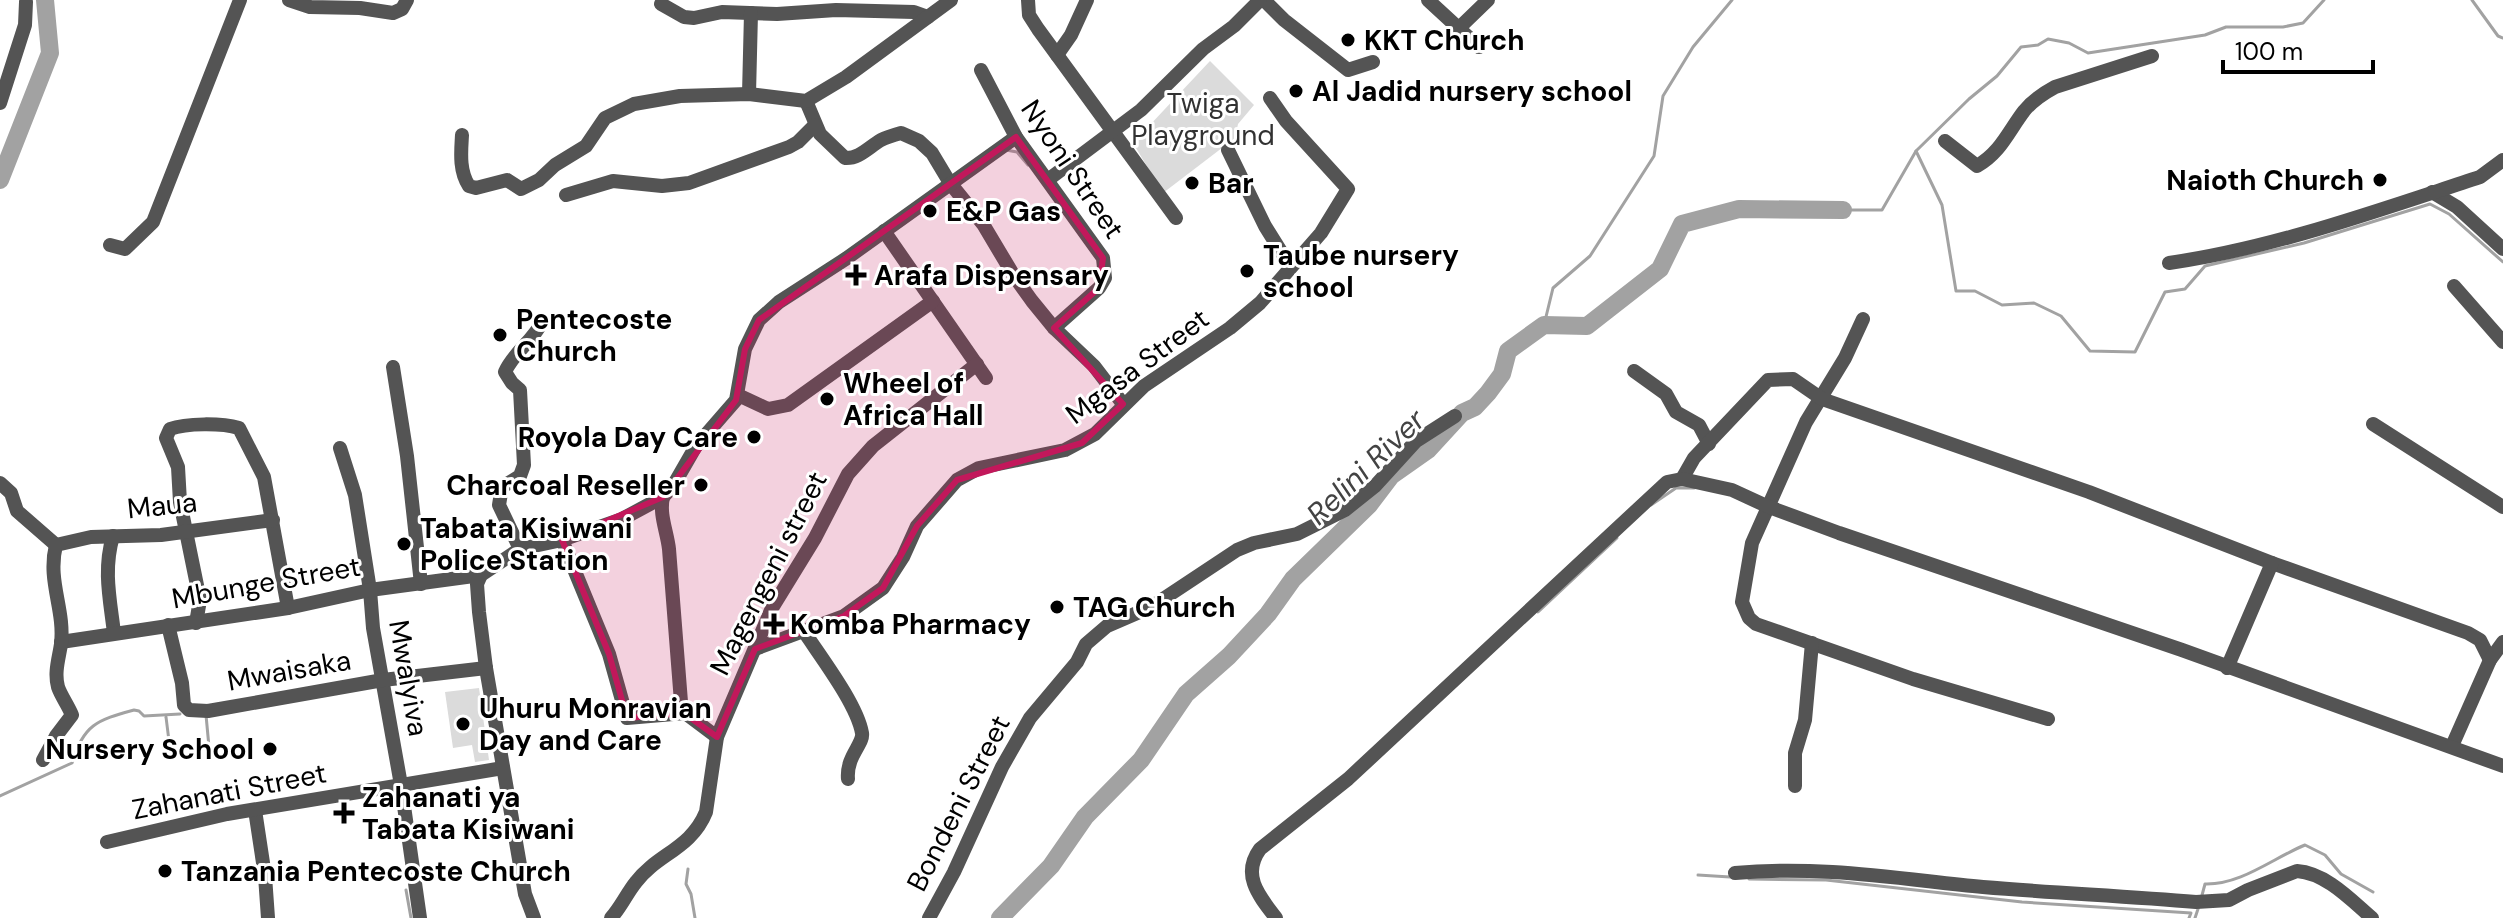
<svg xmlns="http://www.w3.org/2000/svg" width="2503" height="918" font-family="'DM Sans',sans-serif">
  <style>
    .park { fill: #dbdbdb }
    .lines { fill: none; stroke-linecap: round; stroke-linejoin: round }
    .stream { stroke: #a2a2a2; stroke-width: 3 }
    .river { stroke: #a2a2a2; stroke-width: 18 }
    .minor { stroke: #545454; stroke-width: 14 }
    .marked { fill: #c2185b; fill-opacity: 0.2; stroke: #c2185b; stroke-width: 6; stroke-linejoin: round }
    .poi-dot { fill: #000; stroke: #fff; stroke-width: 3 }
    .labels { text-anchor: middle; stroke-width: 6; stroke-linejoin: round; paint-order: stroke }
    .poi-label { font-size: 28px; font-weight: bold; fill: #000; stroke: #fff; text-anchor: start }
    .park-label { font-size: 28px; fill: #323232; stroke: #fff }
    .street-label { font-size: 28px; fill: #000; stroke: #fff }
    .water-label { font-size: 30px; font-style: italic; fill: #434343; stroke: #fff }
  </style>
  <rect width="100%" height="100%" fill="#fff"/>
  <!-- park -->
  <g class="park">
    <polygon points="1210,61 1254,105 1238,124 1235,138 1163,193 1133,143"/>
    <polygon points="479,688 489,760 475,762 472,745 453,748 445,692"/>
  </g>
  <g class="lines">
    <!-- stream -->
    <g class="stream">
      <polyline points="2472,0 2498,36 2503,38"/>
      <polyline points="1006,150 1017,152 1028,165"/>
      <polyline points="1916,151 1942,205 1956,291 1975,291 2002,305 2034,303 2061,316 2090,351 2135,352 2165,292 2185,289 2205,266 2304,243 2430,204 2449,214 2503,262"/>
      <polyline points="1843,210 1882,210 1916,151 1969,99 1997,76 2021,47 2038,45 2048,39 2069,43 2088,53 2205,35 2226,27 2283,27 2303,23 2324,0"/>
      <polyline points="1544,325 1553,288 1590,256 1654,156 1663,96 1693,47 1732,0"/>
      <polyline points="1651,505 1676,488 1694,488"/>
      <polyline points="1538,612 1617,538"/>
      <polyline points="206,715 209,747"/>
      <polyline points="166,717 169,741"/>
      <path d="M0,796L72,763C83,725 97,720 134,710L139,711L144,716L180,714"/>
      <polyline points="688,869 686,884 691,894 695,918"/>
      <polyline points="1698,875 1730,877"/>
      <polyline points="1749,879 1826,880 2022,902 2191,913 2189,918"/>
      <polyline points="406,890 411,918"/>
      <path d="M2201,899L2205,884C2241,885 2273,858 2305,845L2325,855L2341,874L2373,892"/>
      <polyline points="2195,918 2199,906"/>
    </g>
    <!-- river -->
    <g class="river">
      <polyline points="0,180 50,53 45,0"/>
      <polyline points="1000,918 1051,866 1085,817 1141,760 1186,694 1229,656 1268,614 1293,579 1369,505 1391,476 1428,450 1462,413 1475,407 1488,393 1502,374 1508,351 1544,325 1587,326 1660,269 1682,224 1739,209 1843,210"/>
    </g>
    <!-- minor -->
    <g class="minor">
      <polyline points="289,0 310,7 360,8 393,13 402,9 407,0"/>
      <polyline points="1028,0 1029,15 1038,29 1176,218"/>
      <polyline points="1264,0 1284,20 1348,70 1373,62"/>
      <polyline points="1428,0 1479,47"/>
      <polyline points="661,4 684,17 694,18 722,12 777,14 836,10 914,12 928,17"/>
      <polyline points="1459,28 1488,0"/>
      <polyline points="1057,55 1071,35 1087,0"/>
      <polyline points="981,70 1016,137 1103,258 1105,278 1099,288 1054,328"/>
      <polyline points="749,94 751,13"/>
      <path d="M806,101L820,134L845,158C859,159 869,147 881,140C887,137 894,135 901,133L919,141L932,153L950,183L983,224L1014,276L1032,301L1054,328L1094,366L1123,404"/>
      <polyline points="0,103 25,25 26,2"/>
      <path d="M462,135C461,152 459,171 469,186L476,188L507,180L521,189L539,180L555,165L586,146L605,118L634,104L680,96L749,94L806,101L846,77L951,0"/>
      <path d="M1945,141L1977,166C2001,152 2008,132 2024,111C2032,101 2044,93 2055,87L2152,56"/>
      <polyline points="1228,150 1265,226 1290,266"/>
      <polyline points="1049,179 1141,110 1203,49 1234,26 1260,0"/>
      <polyline points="2432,192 2457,207 2503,249"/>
      <polyline points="566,195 613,181 662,186 689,183 789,147 798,142 815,125"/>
      <polyline points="884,231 986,378"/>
      <polyline points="110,245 125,249 153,222 240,0"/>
      <path d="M2169,263C2274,248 2379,210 2480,177L2503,160"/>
      <polyline points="2454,286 2503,342"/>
      <polyline points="1863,319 1845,358 1806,422 1752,543 1742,602 1749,618 1756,624 1913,679 2048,719"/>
      <polyline points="393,367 407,456 421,584"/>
      <polyline points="1634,371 1666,394 1676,412 1699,425 1709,444"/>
      <polyline points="738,395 768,409 788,405 933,301"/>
      <polyline points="2373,424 2503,507"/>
      <polyline points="340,448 355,495 370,590 373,628 401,785 420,918"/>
      <polyline points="1682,479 1694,458 1768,380 1793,379 1822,399 2089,492 2272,563 2468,633 2480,640 2490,660"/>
      <polyline points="0,483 11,493 17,511 56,545"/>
      <path d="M663,497C659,515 667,531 669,549L681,702L685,713L717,737"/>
      <path d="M113,536C103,570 110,599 114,633"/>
      <polyline points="562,540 609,654 627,718 685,713"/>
      <path d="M520,549L499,505L502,487L520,476L524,465L520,390L512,383L505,372C513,353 533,341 542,322"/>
      <path d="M196,623L200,600L180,502L178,467L166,438L170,429C186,423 222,423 239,428L264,477L288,608"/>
      <polyline points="168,625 182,683 184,705 189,710 208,711 383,680 486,668"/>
      <path d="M803,630C820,656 857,704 862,733C864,744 846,756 848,779"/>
      <polyline points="61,642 288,608 370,590 481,575"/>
      <polyline points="755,649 844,616 883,588 903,557 917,526 957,480 979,468 1065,450 1095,434 1144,386 1230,328 1260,303 1321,233 1348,189 1286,121 1270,98"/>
      <polyline points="2227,668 2272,563"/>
      <polyline points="2452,746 2490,660 2503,642"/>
      <path d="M43,760L56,736L72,715C68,705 61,696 58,687C54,672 59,658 61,644C65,609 47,581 56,545L91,537L161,535L273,520"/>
      <polyline points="1795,786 1795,753 1805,720 1812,643"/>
      <polyline points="255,810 265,876 268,918"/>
      <polyline points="107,842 227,814 503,768"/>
      <path d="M1735,873C1819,865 1900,879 1983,887C2054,893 2125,896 2196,902L2229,900L2248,890L2297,871C2326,873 2351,900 2372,918"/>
      <polyline points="534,918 525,894 486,668 479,612 477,584 481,575 520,549 562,540 622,519 663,497 673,486 696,446 736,400 745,349 759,320 779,302 847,258 1016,137"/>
      <path d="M611,918C621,907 627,893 636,882C657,854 691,849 706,812L717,737L772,608L815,538L848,474L873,446L977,364"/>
      <polyline points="929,918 954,872 1002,767 1030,718 1077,662 1086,644 1107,626 1151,607 1237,550 1254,543 1297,534 1345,510 1375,486 1416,441 1455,416"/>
      <path d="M1276,918C1259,896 1241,875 1260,849L1348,779L1667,482L1682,479L1732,490L1769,507L1839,533L2182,650L2503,766"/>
    </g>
  </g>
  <!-- marked area -->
  <path class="marked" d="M1016,137L1103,258L1099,288L1054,328L1123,404L1082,443L957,480L917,526L883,588L844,616L755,649L717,737L684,713L627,718L609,654L562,540L663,497L736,400L745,349L759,320Z"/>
  <!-- markers -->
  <g class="poi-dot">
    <circle cx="1348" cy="40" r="8"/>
    <circle cx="1296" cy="91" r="8"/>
    <circle cx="2380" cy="180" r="8"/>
    <circle cx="1192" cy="183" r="8"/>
    <circle cx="930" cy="211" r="8"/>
    <circle cx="1247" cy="271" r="8"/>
    <path d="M852 263h8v8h8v8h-8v8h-8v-8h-8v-8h8z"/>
    <circle cx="500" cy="335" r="8"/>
    <circle cx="827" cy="399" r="8"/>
    <circle cx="754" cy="437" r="8"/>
    <circle cx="701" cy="485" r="8"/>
    <circle cx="404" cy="544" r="8"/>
    <circle cx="1057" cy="607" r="8"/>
    <path d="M770 612h8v8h8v8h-8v8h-8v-8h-8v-8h8z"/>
    <circle cx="463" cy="724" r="8"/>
    <circle cx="270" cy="749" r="8"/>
    <path d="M340 801h8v8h8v8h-8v8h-8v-8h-8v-8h8z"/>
    <circle cx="165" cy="871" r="8"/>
  </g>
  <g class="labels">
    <!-- poi labels -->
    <g class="poi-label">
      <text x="1364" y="50">KKT Church</text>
      <text x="1312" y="101">Al Jadid nursery school</text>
      <text x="2364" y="190" text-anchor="end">Naioth Church</text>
      <text x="1208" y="193">Bar</text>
      <text x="946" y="221">E&amp;P Gas</text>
      <text x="1263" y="265">Taube nursery<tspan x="1263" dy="32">school</tspan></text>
      <text x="874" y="285">Arafa Dispensary</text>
      <text x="516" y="329">Pentecoste<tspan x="516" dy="32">Church</tspan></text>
      <text x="843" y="393">Wheel of<tspan x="843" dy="32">Africa Hall</tspan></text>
      <text x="738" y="447" text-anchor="end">Royola Day Care</text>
      <text x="685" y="495" text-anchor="end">Charcoal Reseller</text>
      <text x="420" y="538">Tabata Kisiwani<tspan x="420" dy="32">Police Station</tspan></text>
      <text x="1073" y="617">TAG Church</text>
      <text x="790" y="634">Komba Pharmacy</text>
      <text x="479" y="718">Uhuru Monravian<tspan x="479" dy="32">Day and Care</tspan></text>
      <text x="254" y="759" text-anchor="end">Nursery School</text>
      <text x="362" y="807">Zahanati ya<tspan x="362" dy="32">Tabata Kisiwani</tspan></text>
      <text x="181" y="881">Tanzania Pentecoste Church</text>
    </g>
    <!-- park labels -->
    <g class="park-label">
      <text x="1203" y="113">Twiga<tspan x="1203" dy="32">Playground</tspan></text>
    </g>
    <!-- street labels -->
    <g class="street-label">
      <text transform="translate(1073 169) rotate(56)" y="10">Nyoni Street</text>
      <text transform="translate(1137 366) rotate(-37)" y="10">Mgasa Street</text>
      <text transform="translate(162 505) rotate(-6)" y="10">Maua</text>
      <text transform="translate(768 573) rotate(-63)" y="10">Magengeni street</text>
      <text transform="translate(266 582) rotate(-10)" y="10">Mbunge Street</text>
      <text transform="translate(289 670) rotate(-10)" y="10">Mwaisaka</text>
      <text transform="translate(409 678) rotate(80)" y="10">Mwalyiva</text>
      <text transform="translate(229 791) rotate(-11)" y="10">Zahanati Street</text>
      <text transform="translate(958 803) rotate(-63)" y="10">Bondeni Street</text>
    </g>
    <!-- water labels -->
    <g class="water-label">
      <text transform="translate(1366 467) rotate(-44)" y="10">Relini River</text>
    </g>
  </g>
  <!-- scale -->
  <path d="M2223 60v12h150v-12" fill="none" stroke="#000000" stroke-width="4"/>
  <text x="2235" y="60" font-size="24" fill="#000000" stroke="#ffffff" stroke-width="6" paint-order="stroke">100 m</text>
</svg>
